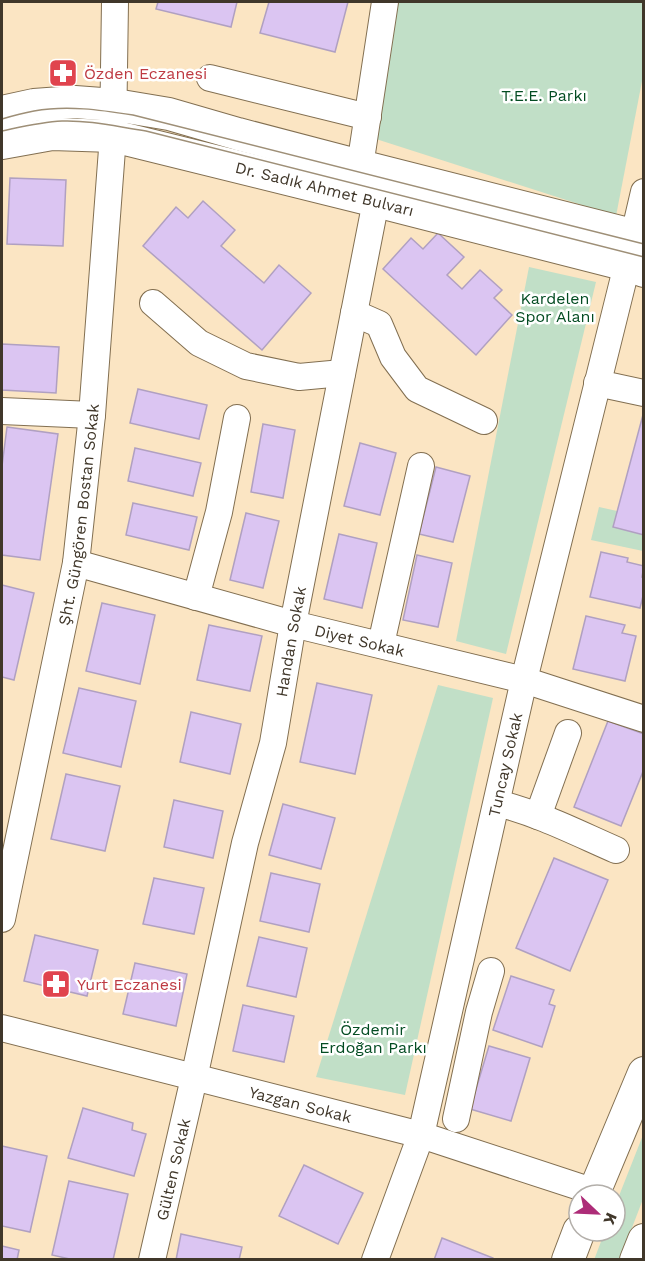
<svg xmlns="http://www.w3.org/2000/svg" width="645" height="1261" font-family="'Work Sans',sans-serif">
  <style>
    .green { fill: #c1dfc7 }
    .building { fill: #dbc5f2; stroke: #b0a0c1; stroke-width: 1.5 }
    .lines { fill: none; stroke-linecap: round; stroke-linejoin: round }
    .minor-casing { stroke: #826f51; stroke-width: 28 }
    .major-casing { stroke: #826f51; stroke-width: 34 }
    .minor { stroke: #fff; stroke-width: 26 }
    .major { stroke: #fff; stroke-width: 32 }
    .tram { stroke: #9e8f77; stroke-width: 1.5 }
    .labels { text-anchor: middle; stroke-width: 5; stroke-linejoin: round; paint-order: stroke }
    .health-label { font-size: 16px; fill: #be3a42; stroke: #fff; text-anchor: start }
    .park-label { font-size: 16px; fill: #034c22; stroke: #fff }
    .street-label { font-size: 16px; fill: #40372a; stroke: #fff }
  </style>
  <rect width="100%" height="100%" fill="#fbe5c3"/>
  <!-- green -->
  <g class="green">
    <polygon points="397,2 643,2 643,76 616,216 376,139"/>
    <polygon points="529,267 596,282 506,654 456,641"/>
    <polygon points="599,507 617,511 614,527 643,535 643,551 591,540"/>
    <polygon points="438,685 493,698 405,1095 316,1077"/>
    <polygon points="643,1135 643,1199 620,1259 594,1260 605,1231 615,1231 615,1206"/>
  </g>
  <!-- building -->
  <g class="building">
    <polygon points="158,2 237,2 231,27 156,9"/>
    <polygon points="269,2 348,2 335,52 260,33"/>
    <polygon points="10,178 66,180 63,246 7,244"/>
    <polygon points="203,201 235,230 221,246 264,283 279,265 311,293 262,350 143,246 176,207 188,218"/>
    <polygon points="438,233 464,257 447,275 462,289 480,270 502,290 494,298 512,315 476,355 383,269 411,238 423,249"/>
    <polygon points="2,344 59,347 56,393 2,390"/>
    <polygon points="138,389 207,405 199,439 130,423"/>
    <polygon points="644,411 644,535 613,527"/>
    <polygon points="263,424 295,430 283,498 251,492"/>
    <polygon points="7,427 58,434 40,560 2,555 2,466"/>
    <polygon points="360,443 396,453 380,515 344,506"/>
    <polygon points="135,448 201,463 193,496 128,481"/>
    <polygon points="436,467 470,476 453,542 419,534"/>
    <polygon points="133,503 197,517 189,550 126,535"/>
    <polygon points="246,513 279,521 263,588 230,580"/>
    <polygon points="339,534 377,543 362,608 324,599"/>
    <polygon points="601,552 628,558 627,562 644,566 642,577 644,577 644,592 640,608 590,597"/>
    <polygon points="417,555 452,563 438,627 403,620"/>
    <polygon points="2,585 34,593 14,680 2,677"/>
    <polygon points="102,603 155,615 140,684 86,671"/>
    <polygon points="586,616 625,625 622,633 636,636 625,681 573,669"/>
    <polygon points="209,625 262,636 250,691 197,680"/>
    <polygon points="317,683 372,695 355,774 300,762"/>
    <polygon points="79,688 136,701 121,767 63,753"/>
    <polygon points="191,712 241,724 230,774 180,762"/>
    <polygon points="608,721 644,734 644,769 621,826 574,807"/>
    <polygon points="66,774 120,786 105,851 51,839"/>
    <polygon points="174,800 223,811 213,858 164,847"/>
    <polygon points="283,804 335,818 321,869 269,855"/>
    <polygon points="554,858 608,880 570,971 516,948"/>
    <polygon points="271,873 320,884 309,932 260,921"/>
    <polygon points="154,878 204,888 194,934 143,924"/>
    <polygon points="35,935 98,950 87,996 24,981"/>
    <polygon points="259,937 307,948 296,997 247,986"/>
    <polygon points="135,963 187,974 176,1026 123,1014"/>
    <polygon points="511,976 554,990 549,1004 555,1006 542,1047 493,1030"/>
    <polygon points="243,1005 294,1016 284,1062 233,1051"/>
    <polygon points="489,1046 530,1058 511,1121 470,1109"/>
    <polygon points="83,1108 133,1123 132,1130 146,1134 134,1176 68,1158"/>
    <polygon points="2,1146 47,1156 30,1232 2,1226"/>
    <polygon points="304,1165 363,1193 338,1244 279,1216"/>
    <polygon points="69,1181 128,1194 113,1260 74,1260 52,1255"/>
    <polygon points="181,1234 242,1247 239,1260 176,1260"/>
    <polygon points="442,1238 493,1258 493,1260 434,1260"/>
    <polygon points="2,1246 19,1250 17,1260 2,1260"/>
  </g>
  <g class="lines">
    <!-- minor casing -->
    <g class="minor-casing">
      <g id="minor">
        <polyline points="210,78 368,117"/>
        <polyline points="360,166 385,2"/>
        <polyline points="634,235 644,192"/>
        <polyline points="153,303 199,343 246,366 299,377 342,373"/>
        <polyline points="354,313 379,324 393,357 417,389 484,421"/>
        <polyline points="597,383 644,393"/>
        <polyline points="2,411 92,415"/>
        <path id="s1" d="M76,563L293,624L524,680L644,719"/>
        <polyline points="196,597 219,512 237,418"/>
        <polyline points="381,644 421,466"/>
        <path d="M497,803C538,813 577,833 616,850"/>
        <polyline points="538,816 568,733"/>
        <path id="s2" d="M2,919L76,563L92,415L113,136L115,2"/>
        <path id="s3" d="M2,1028L421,1135L595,1192"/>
        <polyline points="456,1119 479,1012 491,971"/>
        <path id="s4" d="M152,1260L194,1078L245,843L273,743L293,624L376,201"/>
        <path id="s5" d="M375,1260L421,1135L524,680L627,265"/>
      </g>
    </g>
    <!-- major casing -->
    <g class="major-casing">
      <g id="major">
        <polyline points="2,112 34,105 75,102 115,105 169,114 238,134 360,166 644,238"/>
        <path id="s6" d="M2,143L52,134L113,136L376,201L627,265L644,271"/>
        <polyline points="593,1195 644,1073"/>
        <polyline points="568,1260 579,1231"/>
        <polyline points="636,1260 644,1240"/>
      </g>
    </g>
    <!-- minor -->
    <use href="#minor" class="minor"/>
    <!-- major -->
    <use href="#major" class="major"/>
    <!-- tram -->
    <g class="tram">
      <path d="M2,119C12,116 23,113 34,111C67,105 101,110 133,115L644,244"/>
      <path d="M2,131C21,127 41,122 62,121C90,120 118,127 146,131L644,257"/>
    </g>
  </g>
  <!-- icons -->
  <defs>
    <g id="pharmacy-square" transform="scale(1.5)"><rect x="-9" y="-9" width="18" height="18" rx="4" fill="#e0444e" stroke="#fff"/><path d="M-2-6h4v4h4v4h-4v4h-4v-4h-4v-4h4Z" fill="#fff"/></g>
  </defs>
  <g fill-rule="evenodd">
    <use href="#pharmacy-square" x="63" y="73"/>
    <use href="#pharmacy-square" x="56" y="984"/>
  </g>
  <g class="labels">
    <!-- health labels -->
    <g class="health-label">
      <text x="84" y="79">Özden Eczanesi</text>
      <text x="77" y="990">Yurt Eczanesi</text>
    </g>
    <!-- park labels -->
    <g class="park-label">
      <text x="544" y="101">T.E.E. Parkı</text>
      <text x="555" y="304">Kardelen<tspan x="555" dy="18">Spor Alanı</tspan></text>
      <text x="373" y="1035">Özdemir<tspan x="373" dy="18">Erdoğan Parkı</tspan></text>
    </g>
    <!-- street labels -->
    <g class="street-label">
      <text dy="6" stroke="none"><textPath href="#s6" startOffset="330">Dr. Sadık Ahmet Bulvarı</textPath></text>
      <text dy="6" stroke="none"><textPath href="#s2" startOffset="412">Şht. Güngören Bostan Sokak</textPath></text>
      <text dy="6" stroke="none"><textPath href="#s1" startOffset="294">Diyet Sokak</textPath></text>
      <text dy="6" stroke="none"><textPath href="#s4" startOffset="634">Handan Sokak</textPath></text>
      <text dy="6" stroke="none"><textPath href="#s5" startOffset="513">Tuncay Sokak</textPath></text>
      <text dy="6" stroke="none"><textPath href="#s3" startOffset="308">Yazgan Sokak</textPath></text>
      <text dy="6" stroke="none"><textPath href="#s4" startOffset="93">Gülten Sokak</textPath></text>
    </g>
  </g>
  <!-- border -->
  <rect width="645" height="1261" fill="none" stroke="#40372a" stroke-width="6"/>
  <!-- north arrow -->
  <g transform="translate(597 1213) rotate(113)"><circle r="28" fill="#ffffff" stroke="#b3afaa" stroke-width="1.5"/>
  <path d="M0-4.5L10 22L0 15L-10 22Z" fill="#ad2c78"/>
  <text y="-9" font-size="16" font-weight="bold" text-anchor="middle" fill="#40372a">K</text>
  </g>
</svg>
